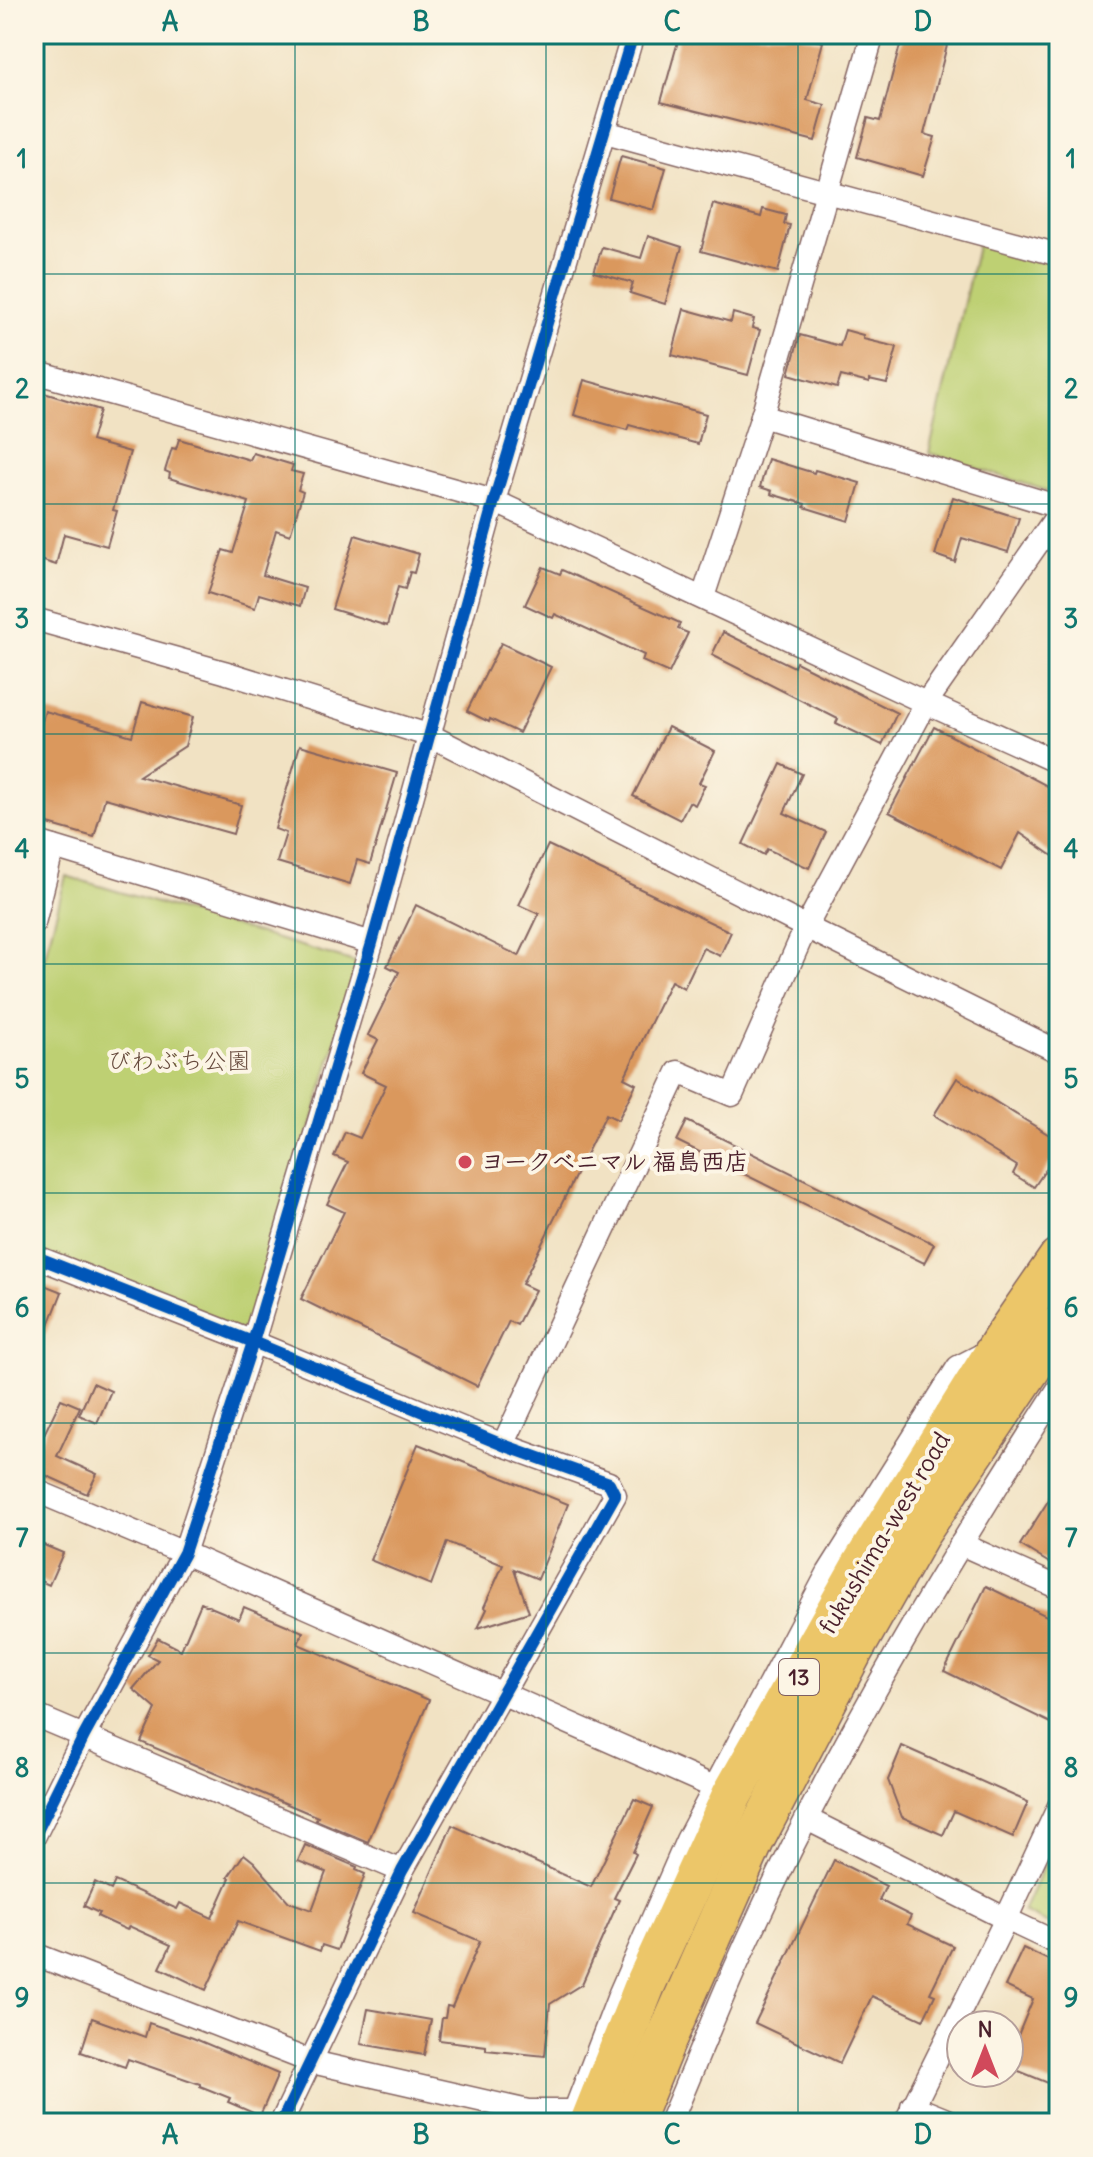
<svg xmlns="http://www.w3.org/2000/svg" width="1093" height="2157" font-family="Delius,'Klee One',sans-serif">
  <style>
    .green { fill: #bed073; stroke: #84784f; stroke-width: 2 }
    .building { fill: #da985d }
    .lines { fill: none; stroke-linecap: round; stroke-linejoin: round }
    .street-casing { stroke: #846360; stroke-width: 25 }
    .highway-casing { stroke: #846360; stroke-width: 43 }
    .street { stroke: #fff; stroke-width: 22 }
    .highway { stroke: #ecc669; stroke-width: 40 }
    .cycleway-casing { stroke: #fcf5e5; stroke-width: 17 }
    .cycleway { stroke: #0057b8; stroke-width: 12 }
    .grid { fill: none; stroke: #0f766e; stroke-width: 2; stroke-opacity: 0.55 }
    .poi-dot { fill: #d1495b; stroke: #fcf5e5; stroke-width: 3 }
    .labels { text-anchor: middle; stroke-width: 8; stroke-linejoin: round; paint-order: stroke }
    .shield { fill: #fcf5e5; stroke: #7f5f63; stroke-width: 2 }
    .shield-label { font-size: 22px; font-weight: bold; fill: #4a1f2b }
    .park-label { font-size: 24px; fill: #674b3d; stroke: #fcf5e5 }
    .poi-label { font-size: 24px; font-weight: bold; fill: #4a1f2b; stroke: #fcf5e5; text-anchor: start }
    .street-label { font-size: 24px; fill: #4a1f2b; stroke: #fcf5e5 }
    .neatline { fill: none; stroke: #0f766e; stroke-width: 3 }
    .grid-label { font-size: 26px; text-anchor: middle; font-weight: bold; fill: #0f766e }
  </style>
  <rect width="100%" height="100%" fill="#fcf5e5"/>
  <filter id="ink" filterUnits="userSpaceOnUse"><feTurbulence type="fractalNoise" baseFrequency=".0125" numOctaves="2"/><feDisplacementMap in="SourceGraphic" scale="16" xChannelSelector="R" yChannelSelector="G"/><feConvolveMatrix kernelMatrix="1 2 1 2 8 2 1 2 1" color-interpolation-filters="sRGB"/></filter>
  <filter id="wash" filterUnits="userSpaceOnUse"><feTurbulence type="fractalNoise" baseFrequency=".006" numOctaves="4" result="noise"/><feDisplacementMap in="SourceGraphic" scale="32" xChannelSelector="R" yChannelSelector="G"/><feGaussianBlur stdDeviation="1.8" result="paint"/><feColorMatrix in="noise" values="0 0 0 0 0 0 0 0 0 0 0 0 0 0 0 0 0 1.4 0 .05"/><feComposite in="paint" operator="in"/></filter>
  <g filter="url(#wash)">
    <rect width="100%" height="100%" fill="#f1e2c3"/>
    <!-- green -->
    <g class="green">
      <polygon points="978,242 1059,265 1059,491 1057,494 929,453"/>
      <polygon points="66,876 358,963 250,1338 34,1254 34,998"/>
      <polygon points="1059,1831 1059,1929 1023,1912"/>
    </g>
    <g id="blocks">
      <!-- building -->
      <g class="building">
        <polygon points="680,34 793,34 823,42 807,100 825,105 815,141 661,102"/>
        <polygon points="903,34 950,34 924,134 935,137 923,176 857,157 868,118 880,121"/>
        <polygon points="621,156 666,168 654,210 609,198"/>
        <polygon points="713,204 761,217 763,209 786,215 784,224 790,225 778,272 701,251"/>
        <polygon points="648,236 682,247 665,304 630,293 633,283 594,272 602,247 641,258"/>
        <polygon points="684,309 731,322 733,313 754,319 752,328 760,330 748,375 672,355"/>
        <polygon points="845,330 863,335 863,339 897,347 887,384 869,380 869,383 841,376 837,388 789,374 800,335 840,346"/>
        <polygon points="584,380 706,414 698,444 629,425 627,430 574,415"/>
        <polygon points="34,390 100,410 91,441 130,452 113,510 117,511 107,546 64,534 56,565 34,558"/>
        <polygon points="179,439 250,460 253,453 293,465 291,471 303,474 298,490 303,492 290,535 276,530 263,575 305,588 300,606 259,594 255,608 208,593 223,550 233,553 249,502 169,478 170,473 165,471 172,448 176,449"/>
        <polygon points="768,459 814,473 815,470 860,483 849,521 804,507 805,504 771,494 772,491 760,487"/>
        <polygon points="953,497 1019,518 1008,552 962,538 955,562 935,555"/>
        <polygon points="355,535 419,554 414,573 410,572 405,589 398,587 387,626 332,609"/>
        <polygon points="543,567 560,574 562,570 680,623 678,629 688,633 669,673 642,661 644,655 555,614 553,618 525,605"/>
        <polygon points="723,632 794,667 796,662 897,713 882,745 836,723 838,719 712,655"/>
        <polygon points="501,643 551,667 519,733 490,719 489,722 467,711"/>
        <polygon points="142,702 193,717 185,746 139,776 241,805 233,834 105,798 94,837 34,820 34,749 45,711 132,736"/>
        <polygon points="668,727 715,751 699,783 705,785 695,805 689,802 680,820 633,796"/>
        <polygon points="934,727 1059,792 1059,860 1020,833 1001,870 889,812"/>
        <polygon points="300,745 397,773 370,864 357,860 350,884 277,862 286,833 275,829"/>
        <polygon points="781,764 802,774 784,813 826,832 809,868 767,849 764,855 743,844"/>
        <polygon points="548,845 731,932 720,956 703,948 684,988 671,981 624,1078 636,1084 618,1120 606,1114 522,1284 535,1290 517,1325 509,1321 477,1386 301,1299 344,1212 327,1204 348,1162 334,1156 345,1132 360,1138 386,1085 361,1073 378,1040 368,1035 399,972 387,966 416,905 519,956 539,914 519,905"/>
        <polygon points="957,1078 1059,1141 1059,1150 1034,1187 1013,1174 1017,1166 934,1115"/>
        <polygon points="687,1121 934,1244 924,1263 677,1141"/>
        <polygon points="34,1281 62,1292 35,1360 34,1360"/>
        <polygon points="93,1383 111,1391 97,1423 79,1415"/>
        <polygon points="61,1399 80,1407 57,1456 97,1474 87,1494 34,1470 34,1455"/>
        <polygon points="418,1444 568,1504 538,1579 514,1569 529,1612 478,1628 487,1609 484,1607 503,1565 447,1542 431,1585 370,1560"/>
        <polygon points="1059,1484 1059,1552 1051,1564 1020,1545"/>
        <polygon points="34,1541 63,1553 49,1585 34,1578"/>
        <polygon points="986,1586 1059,1622 1059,1727 944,1671"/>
        <polygon points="201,1603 239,1619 244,1607 303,1632 298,1644 429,1700 368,1842 316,1820 318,1817 141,1742 156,1709 133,1689 158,1660 148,1655 158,1638 181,1650"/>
        <polygon points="902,1746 1028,1802 1013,1837 954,1811 943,1835 902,1817 888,1780"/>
        <polygon points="634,1799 653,1807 633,1852 636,1854 614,1898 619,1900 582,1984 550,2004 545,2056 486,2050 486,2046 439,2040 442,2018 445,2018 447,2006 452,2007 480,1941 414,1913 452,1825 591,1887"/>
        <polygon points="305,1845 357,1867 356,1870 365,1874 337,1950 322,1945 320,1951 238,1921 206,1990 160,1968 171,1945 129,1926 127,1930 97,1916 99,1913 84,1906 95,1882 111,1890 115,1881 177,1909 180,1903 212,1918 230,1878 228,1877 244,1854 254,1862 289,1902 312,1910 326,1872 298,1861"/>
        <polygon points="834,1860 886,1886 879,1900 911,1916 907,1924 953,1946 930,1993 935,1995 923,2020 872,1996 840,2063 755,2023"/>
        <polygon points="1023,1948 1059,1965 1059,2070 1053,2085 1009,2067 1009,2057 1033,1999 1005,1986"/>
        <polygon points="368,2009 431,2020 424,2055 361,2044"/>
        <polygon points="92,2018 145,2037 149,2023 193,2038 278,2074 260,2116 228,2102 230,2098 200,2086 200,2084 128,2059 125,2067 81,2052"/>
      </g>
    </g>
  </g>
  <g filter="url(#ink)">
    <use href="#blocks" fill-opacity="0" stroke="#846360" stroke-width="2"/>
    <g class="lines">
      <!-- street casing -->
      <g class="street-casing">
        <g id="street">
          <polyline points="605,132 1059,255"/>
          <polyline points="34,372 494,501 926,703 1059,763"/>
          <polyline points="762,416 1059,507"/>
          <polyline points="703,597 762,416 873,34"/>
          <polyline points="34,619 224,672 431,736 806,927 1059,1052"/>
          <polyline points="34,841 372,943"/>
          <polyline points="34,923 53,847"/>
          <polyline points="34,1256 253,1342 503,1445 609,1483 615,1495 402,1871 281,2123"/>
          <polyline points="503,1445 678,1072 732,1095 806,927 926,703 1059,513"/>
          <polyline points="34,1490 184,1553 714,1787"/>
          <polyline points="961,1544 1059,1588"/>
          <polyline points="34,1715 402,1871"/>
          <polyline points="807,1819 1006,1919 1059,1944"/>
          <polyline points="34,1837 84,1736 184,1553 253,1342 372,943 494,501 633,34"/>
          <polyline points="34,1954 312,2062 528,2111 574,2111"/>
          <polyline points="912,2106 954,2123"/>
          <polyline points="570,2123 620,1993 687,1840 828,1573 958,1367 989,1351"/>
          <path d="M670,2123C697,2060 722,1995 751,1933C838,1743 946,1564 1059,1388"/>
          <polyline points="905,2123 1006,1919 1059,1806"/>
        </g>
      </g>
      <!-- highway casing -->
      <g class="highway-casing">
        <g id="highway">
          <polyline points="590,2123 645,1985 732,1795 863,1563 1003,1339 1059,1258"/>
          <polyline points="632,2123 664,2044 754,1840 851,1654 919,1534 1059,1326"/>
        </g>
      </g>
      <!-- street -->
      <use href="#street" class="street"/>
      <!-- highway -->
      <use href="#highway" class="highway"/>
      <!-- cycleway casing -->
      <g class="cycleway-casing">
        <g id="cycleway">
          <polyline points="34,1256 253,1342 503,1445 609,1483 615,1495 402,1871 281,2123"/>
          <polyline points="34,1837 84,1736 184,1553 253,1342 372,943 494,501 633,34"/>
        </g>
      </g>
      <!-- cycleway -->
      <use href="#cycleway" class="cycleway"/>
    </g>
  </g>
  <!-- grid -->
  <path class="grid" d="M295,34V2123M546,34V2123M798,34V2123M34,274H1059M34,504H1059M34,734H1059M34,964H1059M34,1193H1059M34,1423H1059M34,1653H1059M34,1883H1059"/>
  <!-- markers -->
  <circle class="poi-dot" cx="465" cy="1162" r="8"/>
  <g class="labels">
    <!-- shield labels -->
    <rect class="shield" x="779" y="1659" width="40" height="36" rx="6"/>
    <g class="shield-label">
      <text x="799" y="1685">13</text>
    </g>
    <!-- park labels -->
    <g class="park-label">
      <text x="179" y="1069">びわぶち公園</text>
    </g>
    <!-- poi labels -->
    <g class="poi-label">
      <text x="481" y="1170">ヨークベニマル 福島西店</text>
    </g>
    <!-- street labels -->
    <g class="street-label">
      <text transform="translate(885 1533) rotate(-59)" y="8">fukushima-west road</text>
    </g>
  </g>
  <!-- margin -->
  <rect width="1093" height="2157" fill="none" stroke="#fcf5e5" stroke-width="88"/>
  <!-- north arrow -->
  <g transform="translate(985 2049)"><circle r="38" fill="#fcf5e5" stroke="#b59f9b" stroke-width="2"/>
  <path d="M0-6L14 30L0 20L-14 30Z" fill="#d1495b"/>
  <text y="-12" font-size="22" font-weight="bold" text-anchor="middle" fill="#4a1f2b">N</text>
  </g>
  <rect x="44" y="44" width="1005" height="2069" class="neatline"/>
  <g class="grid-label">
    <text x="170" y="31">A</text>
    <text x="421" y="31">B</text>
    <text x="672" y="31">C</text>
    <text x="923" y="31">D</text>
    <text x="22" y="168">1</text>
    <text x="1071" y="168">1</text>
    <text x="22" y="398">2</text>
    <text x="1071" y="398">2</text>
    <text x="22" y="628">3</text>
    <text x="1071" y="628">3</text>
    <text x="22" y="858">4</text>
    <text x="1071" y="858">4</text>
    <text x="22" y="1088">5</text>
    <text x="1071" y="1088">5</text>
    <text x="22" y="1317">6</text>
    <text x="1071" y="1317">6</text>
    <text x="22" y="1547">7</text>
    <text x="1071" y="1547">7</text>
    <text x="22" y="1777">8</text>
    <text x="1071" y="1777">8</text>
    <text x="22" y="2007">9</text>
    <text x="1071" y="2007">9</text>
    <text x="170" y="2144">A</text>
    <text x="421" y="2144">B</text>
    <text x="672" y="2144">C</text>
    <text x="923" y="2144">D</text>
  </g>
</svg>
